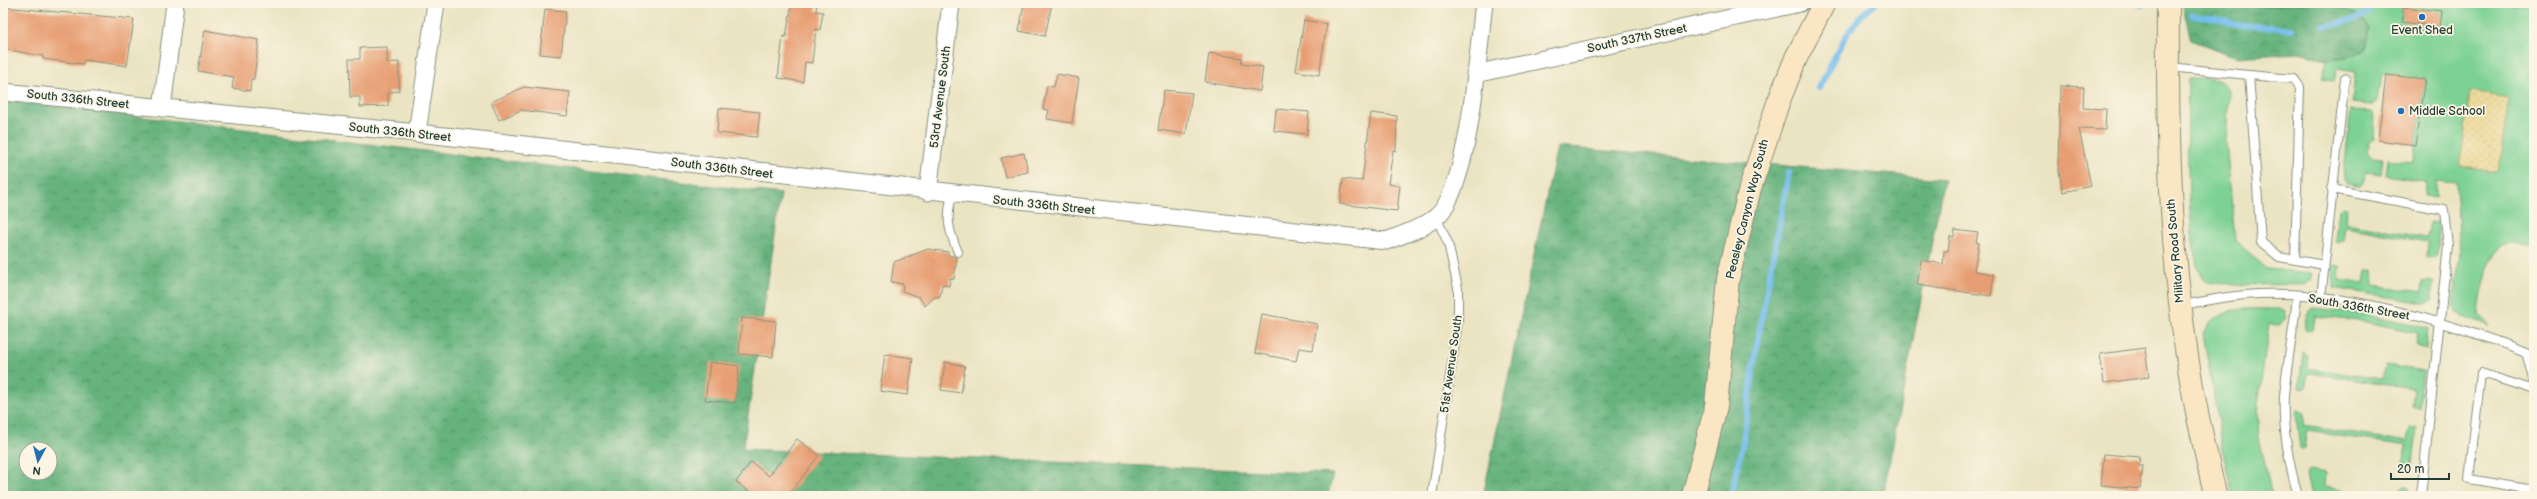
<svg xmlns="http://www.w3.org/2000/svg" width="2537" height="499" font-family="'Balsamiq Sans',sans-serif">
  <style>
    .green { fill: #7dd194; stroke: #4e8764 }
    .forest { fill: url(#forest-crowns); stroke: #427859; fill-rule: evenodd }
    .sand { fill: url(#sand-dots); stroke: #868c69 }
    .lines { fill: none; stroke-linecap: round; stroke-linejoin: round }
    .stream { stroke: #75beed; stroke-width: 6 }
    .building { fill: #e79e72 }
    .lane-casing { stroke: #85907c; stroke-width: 10 }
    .street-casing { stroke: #85907c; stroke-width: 19 }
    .secondary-casing { stroke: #85907c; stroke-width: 24 }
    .lane { stroke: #fff; stroke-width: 8 }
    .street { stroke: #fff; stroke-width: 17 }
    .secondary { stroke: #fbe6c4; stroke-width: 22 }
    .poi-dot { fill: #1f6fb2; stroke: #fcf5e5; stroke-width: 1.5 }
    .labels { text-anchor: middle; stroke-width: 3.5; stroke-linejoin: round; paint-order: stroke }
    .poi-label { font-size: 12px; fill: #1f3d34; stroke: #fcf5e5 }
    .street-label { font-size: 12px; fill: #1f3d34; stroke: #fcf5e5 }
  </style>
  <defs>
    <pattern id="forest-crowns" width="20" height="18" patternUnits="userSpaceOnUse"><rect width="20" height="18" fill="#66b37e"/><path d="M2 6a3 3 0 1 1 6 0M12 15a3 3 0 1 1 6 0" fill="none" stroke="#539368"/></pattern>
    <pattern id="sand-dots" width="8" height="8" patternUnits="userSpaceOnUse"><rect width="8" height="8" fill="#eeda9e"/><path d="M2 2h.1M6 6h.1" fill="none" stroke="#ccbc89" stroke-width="1.8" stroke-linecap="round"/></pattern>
  </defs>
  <rect width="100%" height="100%" fill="#fcf5e5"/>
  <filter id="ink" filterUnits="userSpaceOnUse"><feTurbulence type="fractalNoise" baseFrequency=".025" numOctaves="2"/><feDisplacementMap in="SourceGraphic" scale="8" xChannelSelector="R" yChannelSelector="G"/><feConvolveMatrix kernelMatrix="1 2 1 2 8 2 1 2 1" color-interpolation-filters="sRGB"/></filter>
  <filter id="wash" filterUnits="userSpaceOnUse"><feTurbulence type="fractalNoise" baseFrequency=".012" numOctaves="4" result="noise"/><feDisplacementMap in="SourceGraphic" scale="16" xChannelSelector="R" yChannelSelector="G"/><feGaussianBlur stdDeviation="0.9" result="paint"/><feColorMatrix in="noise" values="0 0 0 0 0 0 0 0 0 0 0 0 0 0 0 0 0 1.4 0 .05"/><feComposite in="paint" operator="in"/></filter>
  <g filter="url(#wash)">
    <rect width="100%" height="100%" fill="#ebe4c3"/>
    <!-- green -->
    <g class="green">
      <polygon points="2250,3 2292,3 2291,5 2273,6"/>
      <path d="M2337,3H2534V250C2525,247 2513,240 2504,244C2488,250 2480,300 2479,316L2489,327L2461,316L2453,307L2460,254L2456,182L2436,180V199L2425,197L2426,181L2386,175L2388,159L2413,162L2425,80L2381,74L2377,102L2373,105L2352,103L2355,72L2337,69L2334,81L2321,79L2326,59L2348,57L2366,49L2370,28L2357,14L2345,10Z"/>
      <path d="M2188,78C2203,79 2222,75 2229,91L2226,141L2235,240L2267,269L2312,273L2310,280L2304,285C2287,284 2214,286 2205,281C2185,269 2187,106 2188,78Z"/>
      <polygon points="2351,110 2372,111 2375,117 2373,139 2369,142 2368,152 2372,157 2383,158 2381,174 2365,172 2364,183 2360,186 2346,184 2343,180"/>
      <polygon points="2342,206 2347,208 2346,223 2427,237 2430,222 2438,223 2437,255 2433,258 2427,257 2428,242 2345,227 2343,241 2337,243 2335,240 2339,209"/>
      <polygon points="2333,265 2340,266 2339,280 2365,284 2367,270 2373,270 2374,285 2422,292 2423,282 2430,281 2434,283 2432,300 2425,303 2333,288"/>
      <path d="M2314,308L2358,313L2428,327L2426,349L2416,346L2418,333L2367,322L2315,316L2313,330L2306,331C2302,325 2307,311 2314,308Z"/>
      <path d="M2281,309L2286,312L2285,320L2279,325L2269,324L2257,413L2259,437L2272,496H2233L2225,462L2203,333C2219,302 2250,310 2281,309Z"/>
      <polygon points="2303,353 2308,356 2307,368 2381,379 2385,365 2423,371 2419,407 2412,405 2414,389 2309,373 2305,388 2299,387"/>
      <polygon points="2299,410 2304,413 2304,426 2408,442 2410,429 2417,428 2413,465 2404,463 2407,446 2307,431 2304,447 2300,448 2296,415 2297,410"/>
      <polygon points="2310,470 2326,473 2325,487 2376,496 2327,496 2326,493 2311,496 2306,475"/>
      <circle cx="2405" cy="491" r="5"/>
    </g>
    <!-- forest -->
    <g class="forest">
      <polygon points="2182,3 2250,3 2273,6 2292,3 2337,3 2345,10 2357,14 2370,28 2366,50 2348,57 2326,59 2298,53 2237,57 2191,40"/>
      <path d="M3,100L781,194L743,449L1333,474L1328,496H3ZM26,449H50V473H26Z"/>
      <polygon points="1557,147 1944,179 1883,496 1483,496"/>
    </g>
    <!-- sand -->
    <polygon class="sand" points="2470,92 2509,98 2498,171 2460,166"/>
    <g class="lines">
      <!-- stream -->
      <g class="stream">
        <polyline points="2135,3 2143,4"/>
        <polyline points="2192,14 2241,25 2291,29"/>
        <path d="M2323,26C2337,23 2370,20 2374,3"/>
        <path d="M1819,88C1834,59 1849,21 1876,3"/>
        <polyline points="1731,496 1743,441 1758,338 1789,172"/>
      </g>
    </g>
    <g id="blocks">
      <!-- building -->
      <g class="building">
        <polygon points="792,3 817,3 816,11 823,12 820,30 816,29 812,63 805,62 803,82 778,78 783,36 786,37"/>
        <polygon points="1024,3 1052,3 1045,36 1019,31"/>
        <polygon points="3,7 134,19 127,66 84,60 83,64 43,59 43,56 3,49"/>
        <polygon points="2403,7 2442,11 2440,27 2402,22"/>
        <polygon points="545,9 566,11 561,56 540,54"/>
        <polygon points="1304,20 1327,24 1319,75 1296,71"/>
        <polygon points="205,30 259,40 254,79 251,79 250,91 232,88 234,77 198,71"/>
        <polygon points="387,47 387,63 399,62 399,91 388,92 388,106 360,107 360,97 350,97 349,59 360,59 360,48"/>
        <polygon points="1209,53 1242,58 1241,64 1263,67 1260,91 1205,82"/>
        <polygon points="1057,74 1079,78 1072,123 1047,119 1049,110 1043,109 1047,86 1054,87"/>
        <polygon points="2386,75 2425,79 2415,145 2378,140"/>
        <polygon points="2060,86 2084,87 2083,108 2106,109 2105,130 2079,129 2091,186 2063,192 2058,166"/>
        <polygon points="524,87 570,92 567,116 521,110 499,120 491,102"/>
        <polygon points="1164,90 1192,93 1186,134 1158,130"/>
        <polygon points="719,108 760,112 757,137 717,133"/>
        <polygon points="1276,109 1309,112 1307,134 1274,131"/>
        <polygon points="1371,113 1397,116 1396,151 1393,150 1388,184 1400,186 1397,211 1340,204 1343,179 1362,181"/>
        <polygon points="1024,153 1028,172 1005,177 1001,158"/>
        <polygon points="1955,230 1978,233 1976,242 1979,243 1974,271 1994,274 1991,296 1917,285 1921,260 1943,264 1944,251 1948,251 1950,236 1954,237"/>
        <polygon points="928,249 948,252 948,255 957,257 954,279 950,278 949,286 942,284 940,297 936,296 925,306 919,297 902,291 903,284 891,282 894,262"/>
        <polygon points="1262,314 1317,324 1313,350 1299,348 1296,361 1255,353"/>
        <polygon points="742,318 776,321 773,357 739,354"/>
        <polygon points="2145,348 2149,377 2104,383 2100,354"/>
        <polygon points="885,354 913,358 908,395 880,391"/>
        <polygon points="710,362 739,366 735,403 705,400"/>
        <polygon points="945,362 965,366 961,393 941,390"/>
        <polygon points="797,439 819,455 788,496 755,496 736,482 751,462 769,476"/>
        <polygon points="2104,454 2140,457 2139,466 2143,466 2140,489 2101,485"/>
      </g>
    </g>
  </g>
  <g filter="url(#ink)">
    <use href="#blocks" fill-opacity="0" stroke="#85907c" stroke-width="1"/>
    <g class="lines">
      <!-- lane casing -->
      <g class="lane-casing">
        <g id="lane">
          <polyline points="2169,67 2249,75 2261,242 2279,257 2324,265"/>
          <polyline points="2249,75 2294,79 2300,87 2295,260"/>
          <polyline points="2332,189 2444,210 2448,246 2421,496"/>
          <path d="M952,194C946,219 948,229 958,252"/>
          <path d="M2297,296C2294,329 2287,363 2284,396C2282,430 2289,464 2298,496"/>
          <polyline points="2321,298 2345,78"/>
          <path d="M2180,306C2207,300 2232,295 2259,294C2346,290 2453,324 2534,355"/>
          <polyline points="2526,352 2534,383"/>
          <polyline points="2534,390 2481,373 2469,479 2534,490"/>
          <polyline points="1432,496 1458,322 1458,288 1448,243 1436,217"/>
        </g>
      </g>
      <!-- street casing -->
      <g class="street-casing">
        <g id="street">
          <polyline points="1475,74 1800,3"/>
          <path d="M3,92L417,133L1386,241C1402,235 1421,229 1435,218C1470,192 1478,48 1484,3"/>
          <polyline points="162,108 175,3"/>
          <polyline points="417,133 436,3"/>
          <polyline points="928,192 951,3"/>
        </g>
      </g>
      <!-- secondary casing -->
      <g class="secondary-casing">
        <g id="secondary">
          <path d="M2168,3C2167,143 2170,284 2199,422C2205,447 2209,472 2216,496"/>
          <polyline points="1693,496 1716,406 1728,279 1750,188 1778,103 1796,58 1824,3"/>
        </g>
      </g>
      <!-- lane -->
      <use href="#lane" class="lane"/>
      <!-- street -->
      <use href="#street" class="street"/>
      <!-- secondary -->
      <use href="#secondary" class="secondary"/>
    </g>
  </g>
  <!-- markers -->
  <g class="poi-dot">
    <circle cx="2422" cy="17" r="4"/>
    <circle cx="2401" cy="111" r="4"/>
  </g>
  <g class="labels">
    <!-- poi labels -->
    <g class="poi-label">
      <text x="2422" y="34">Event Shed</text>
      <text x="2409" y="115" text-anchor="start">Middle School</text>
    </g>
    <!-- street labels -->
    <g class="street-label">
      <text transform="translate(1637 38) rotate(-12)" y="4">South 337th Street</text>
      <text transform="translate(940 97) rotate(-83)" y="4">53rd Avenue South</text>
      <text transform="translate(78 99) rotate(6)" y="4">South 336th Street</text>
      <text transform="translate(400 132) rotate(6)" y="4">South 336th Street</text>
      <text transform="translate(722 168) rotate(7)" y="4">South 336th Street</text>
      <text transform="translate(1044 205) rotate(6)" y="4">South 336th Street</text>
      <text transform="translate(1747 209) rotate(-76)" y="4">Peasley Canyon Way South</text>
      <text transform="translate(2175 251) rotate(-95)" y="4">Military Road South</text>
      <text transform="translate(2359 307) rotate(10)" y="4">South 336th Street</text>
      <text transform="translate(1451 364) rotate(-82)" y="4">51st Avenue South</text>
    </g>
  </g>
  <!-- margin -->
  <rect width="2537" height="499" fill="none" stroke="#fcf5e5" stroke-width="16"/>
  <!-- north arrow -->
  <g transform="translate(38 461) rotate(187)"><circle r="19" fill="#fcf5e5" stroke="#a4ab9e"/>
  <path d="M0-3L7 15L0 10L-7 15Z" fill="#1f6fb2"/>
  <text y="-6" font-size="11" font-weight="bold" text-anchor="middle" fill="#1f3d34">N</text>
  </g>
  <!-- scale -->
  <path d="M2391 473v6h58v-6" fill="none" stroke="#1f3d34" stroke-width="2"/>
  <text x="2397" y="473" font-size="12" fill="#1f3d34" stroke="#fcf5e5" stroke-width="3" paint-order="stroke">20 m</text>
</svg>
